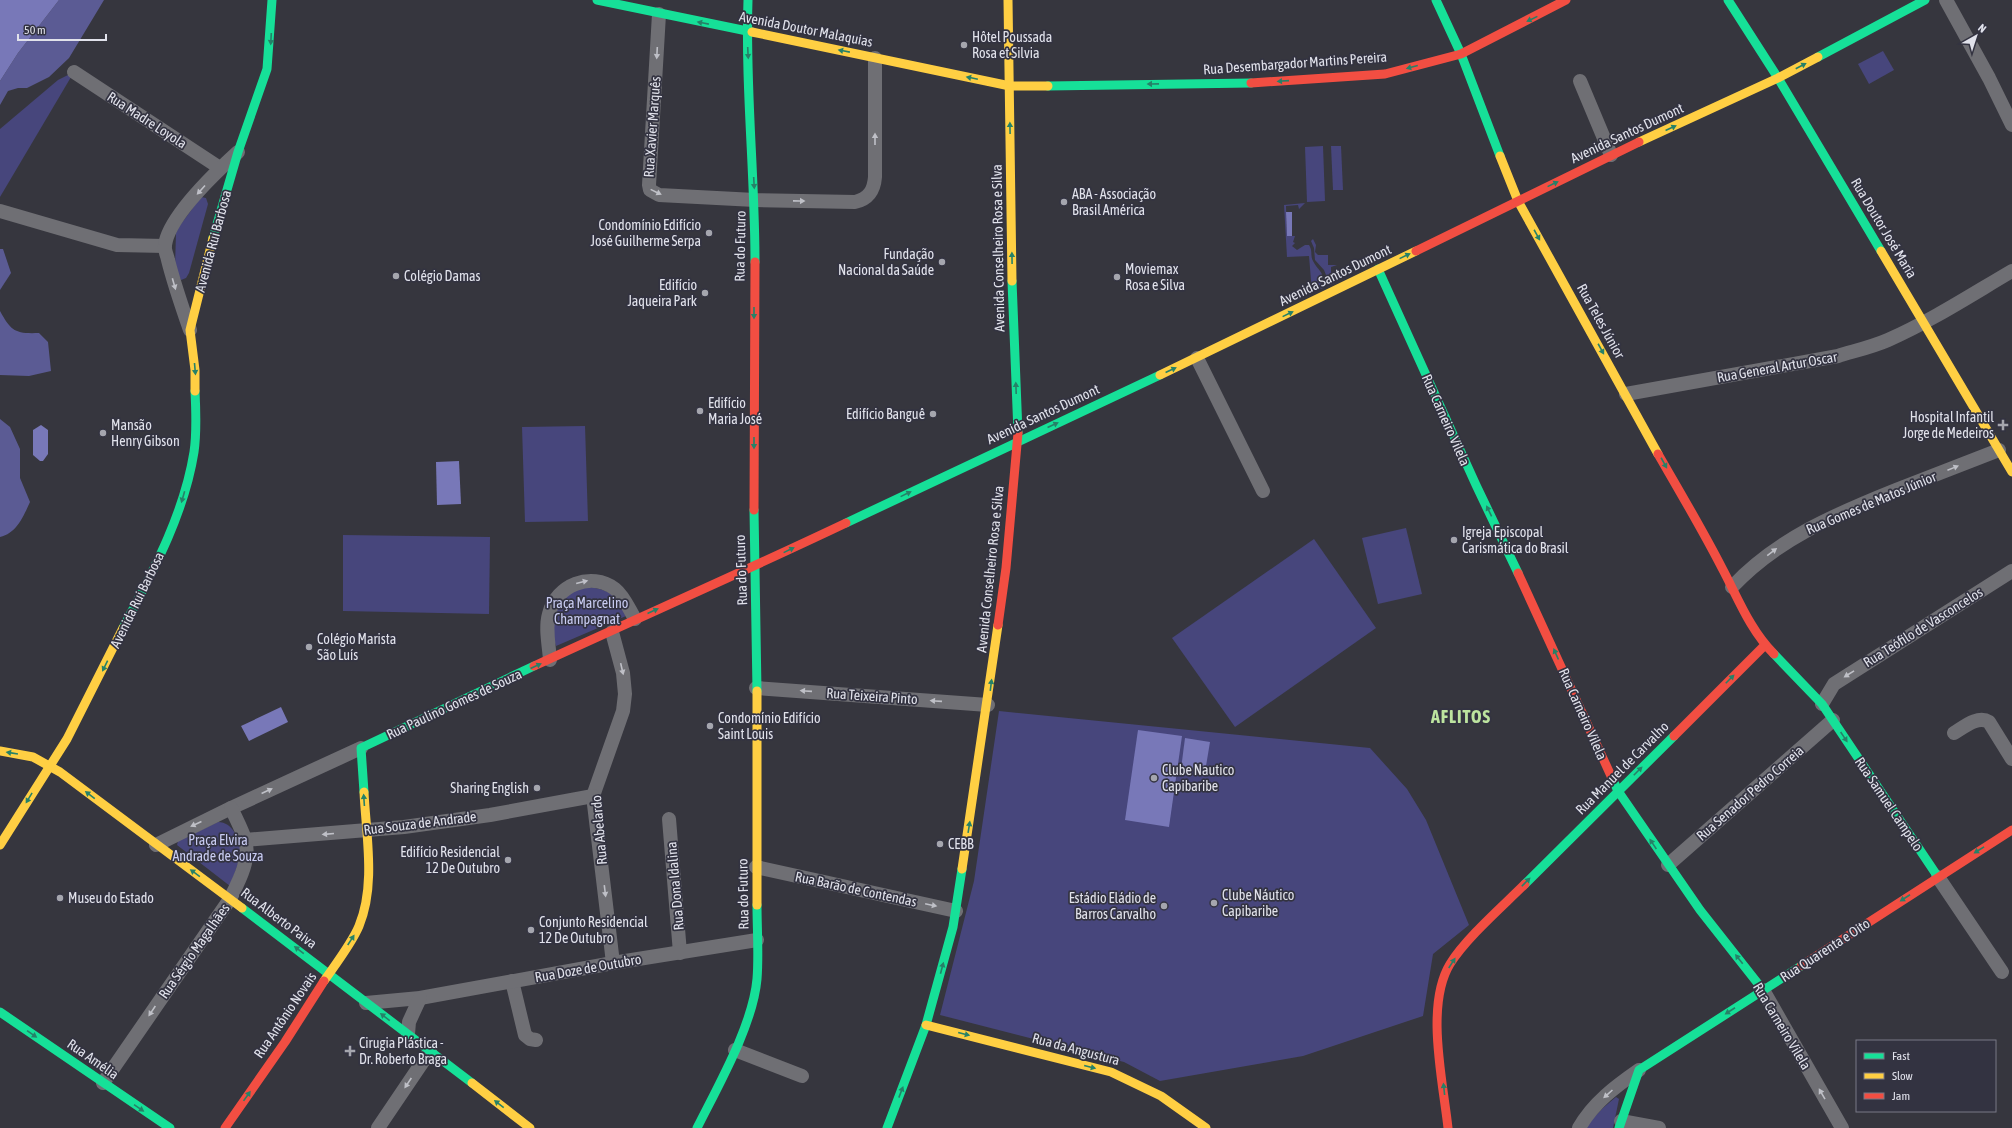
<svg xmlns="http://www.w3.org/2000/svg" width="2012" height="1128" font-family="'Asap Condensed',sans-serif">
  <style>
    .green { fill: #47467c }
    .forest { fill: #5b5b94 }
    .water { fill: #7878b8 }
    .lines { fill: none; stroke-linecap: round; stroke-linejoin: round }
    .street { stroke: #6f6f74; stroke-width: 14 }
    .fast { stroke: #16e098; stroke-width: 9 }
    .slow { stroke: #ffcf43; stroke-width: 9 }
    .jam { stroke: #f24e42; stroke-width: 9 }
    .oneway { fill: #268168 }
    .oneway2 { fill: #bfc0c7 }
    .poi-dot { fill: #a5a6ae; stroke: #333341; stroke-width: 1.5 }
    .labels { text-anchor: middle; stroke-width: 3.5; stroke-linejoin: round; paint-order: stroke }
    .street-label { font-size: 14px; fill: #e1e2eb; stroke: #333341 }
    .poi-label { font-size: 14px; fill: #e1e2eb; stroke: #333341; text-anchor: start }
    .park-label { font-size: 14px; fill: #c9ccf2; stroke: #333341 }
    .district-label { font-size: 18px; font-weight: bold; letter-spacing: 1px; fill: #bde49f; stroke: #333341 }
  </style>
  <rect width="100%" height="100%" fill="#36363e"/>
  <!-- green -->
  <g class="green">
    <polygon points="1883,51 1894,70 1869,84 1858,64"/>
    <polygon points="74,72 0,197 0,129 58,80"/>
    <polygon points="1323,146 1325,201 1307,202 1305,147"/>
    <polygon points="1331,146 1341,146 1343,190 1333,190"/>
    <polygon points="201,197 206,198 208,204 189,273 186,278 181,280 175,268 176,233 178,228"/>
    <path d="M1305,203L1299,209L1298,205L1286,206L1287,236H1295L1293,242L1295,243L1292,246L1297,250L1305,245H1309C1313,251 1310,256 1313,261C1320,274 1324,269 1323,288L1312,292L1309,256L1287,257L1284,205Z"/>
    <polygon points="1313,239 1316,245 1315,252 1318,255 1328,255 1328,265 1337,265 1331,267 1331,273 1334,273 1334,283 1330,285 1324,270 1315,260 1314,248 1311,241"/>
    <polygon points="585,426 588,521 525,522 522,427"/>
    <polygon points="1406,528 1422,594 1378,604 1362,538"/>
    <polygon points="343,535 490,537 489,614 343,611"/>
    <polygon points="1314,539 1376,628 1235,727 1172,638"/>
    <path d="M584,586C609,590 615,592 626,616L556,646C551,631 553,606 567,595C572,592 579,589 584,586Z"/>
    <polygon points="999,711 1370,748 1407,789 1426,820 1469,925 1433,954 1423,1016 1303,1056 1160,1081 1124,1062 940,1015 974,881"/>
    <path d="M218,822C233,822 238,839 243,850L230,886L177,845L178,841Z"/>
    <polygon points="1616,1097 1619,1099 1613,1128 1584,1128 1603,1108"/>
  </g>
  <!-- forest -->
  <g class="forest">
    <polygon points="59,0 104,0 69,58 49,77 27,88 18,88 8,91 0,105 0,81 18,53"/>
    <polygon points="0,249 3,249 11,273 0,290"/>
    <path d="M0,311C11,331 15,334 39,333L48,342L51,371L29,376L0,375Z"/>
    <path d="M0,419L10,427L20,449V478L30,502C23,517 17,533 0,537Z"/>
  </g>
  <!-- water -->
  <g class="water">
    <polygon points="0,0 59,0 18,53 0,81"/>
    <polygon points="1286,212 1292,212 1292,236 1287,236"/>
    <polygon points="41,425 48,430 48,454 43,461 40,461 33,455 33,430"/>
    <polygon points="459,461 461,504 437,505 436,462"/>
    <polygon points="281,707 288,722 249,741 241,726"/>
    <polygon points="1138,730 1182,736 1169,827 1125,820"/>
    <polygon points="1185,738 1210,742 1205,772 1181,769"/>
  </g>
  <g class="lines">
    <!-- street -->
    <g class="street">
      <polyline points="1946,0 1989,78 2012,125"/>
      <path d="M659,14L649,185L650,190L659,195L755,200L855,202C869,199 874,190 875,177V58"/>
      <polyline points="74,72 220,168"/>
      <polyline points="1580,81 1611,155"/>
      <polyline points="0,211 117,245 165,246"/>
      <path d="M190,330C182,307 174,284 168,260C167,255 164,249 165,245C169,216 216,172 238,152"/>
      <polyline points="1197,358 1263,491"/>
      <path d="M1626,394L1838,356C1854,351 1872,347 1888,340C1931,321 1971,295 2012,271"/>
      <path d="M1732,587C1777,539 1836,514 1896,490C1930,477 1965,463 1999,450"/>
      <polyline points="612,632 623,673 625,694 623,711 593,796 613,963"/>
      <path d="M550,660C549,645 545,628 549,614C556,585 591,571 615,589C624,596 629,609 635,619"/>
      <polyline points="756,688 988,705"/>
      <polyline points="1822,704 1834,684 2012,571"/>
      <path d="M1954,733C1964,727 1978,715 1989,722L2012,759"/>
      <polyline points="669,819 680,953"/>
      <polyline points="245,840 404,827 490,815 593,796"/>
      <polyline points="156,845 231,808 361,748"/>
      <polyline points="1668,865 1833,720"/>
      <polyline points="756,867 956,911"/>
      <polyline points="1938,877 2002,972"/>
      <polyline points="512,981 525,1035 530,1039 536,1040"/>
      <polyline points="1763,990 1842,1128"/>
      <polyline points="366,1003 420,998 613,963 757,940"/>
      <polyline points="408,1034 409,1022 420,998"/>
      <polyline points="735,1050 802,1076"/>
      <path d="M103,1083L230,899C239,881 251,859 245,839C241,828 236,818 231,808"/>
      <polyline points="1621,1121 1659,1128"/>
      <polyline points="378,1128 430,1051"/>
      <path d="M1579,1128C1593,1103 1616,1086 1639,1070"/>
    </g>
    <!-- fast -->
    <g class="fast">
      <polyline points="597,0 752,32"/>
      <path d="M748,0C745,87 755,174 755,262"/>
      <polyline points="1436,0 1461,54 1500,156"/>
      <polyline points="1728,0 1778,78 1881,251"/>
      <polyline points="1818,57 1925,0"/>
      <polyline points="1048,86 1251,83"/>
      <polyline points="213,238 238,152 267,69 272,0"/>
      <polyline points="1378,269 1476,485 1518,573"/>
      <polyline points="1012,281 1018,433"/>
      <polyline points="754,510 757,691"/>
      <polyline points="846,523 1160,375"/>
      <path d="M123,628C152,573 184,515 194,452C197,432 196,411 195,391"/>
      <polyline points="1774,654 1822,704 1938,877"/>
      <polyline points="1612,778 1618,791 1700,910 1763,990"/>
      <polyline points="364,792 361,748 534,666"/>
      <polyline points="1525,884 1674,736"/>
      <polyline points="242,908 472,1083"/>
      <polyline points="0,1012 170,1128"/>
      <path d="M697,1128C718,1086 753,1025 757,979C759,955 757,929 757,905"/>
      <polyline points="887,1128 926,1025 953,927 962,869"/>
      <polyline points="1619,1128 1639,1070 1801,966"/>
    </g>
    <!-- slow -->
    <g class="slow">
      <polyline points="1008,0 1012,281"/>
      <polyline points="752,32 1010,86 1048,86"/>
      <polyline points="1639,142 1778,78 1818,57"/>
      <polyline points="1500,156 1518,201 1658,454"/>
      <polyline points="1881,251 2012,472"/>
      <polyline points="1160,375 1416,251"/>
      <polyline points="195,391 195,370 190,330 213,238"/>
      <polyline points="757,691 757,905"/>
      <polyline points="0,751 33,757 60,772 242,908"/>
      <polyline points="0,845 67,739 123,628"/>
      <polyline points="962,869 998,625"/>
      <path d="M324,981C335,965 352,943 359,926C376,885 366,835 364,792"/>
      <polyline points="926,1025 1111,1072 1161,1096 1206,1128"/>
      <polyline points="472,1083 530,1128"/>
    </g>
    <!-- jam -->
    <g class="jam">
      <polyline points="1251,83 1385,74 1461,54 1566,0"/>
      <polyline points="1416,251 1639,142"/>
      <path d="M1658,454C1680,492 1702,529 1722,568C1738,598 1750,630 1774,654"/>
      <polyline points="754,510 755,262"/>
      <polyline points="1518,573 1612,778"/>
      <polyline points="998,625 1006,568 1018,433"/>
      <path d="M534,666C638,618 743,572 846,523"/>
      <polyline points="1674,736 1765,645"/>
      <polyline points="1801,966 2012,830"/>
      <polyline points="225,1128 285,1042 324,981"/>
      <path d="M1448,1128C1443,1081 1425,1005 1450,964C1466,938 1503,906 1525,884"/>
    </g>
  </g>
  <!-- one-way arrows -->
  <defs><path id="oneway-solid" d="M-6-.8H1V-3.2L6.5 0L1 3.2V.8H-6Z"/></defs>
  <g class="oneway">
    <use href="#oneway-solid" transform="translate(1532 19) rotate(154)"/>
    <use href="#oneway-solid" transform="translate(703 23) rotate(-169)"/>
    <use href="#oneway-solid" transform="translate(271 39) rotate(93)"/>
    <use href="#oneway-solid" transform="translate(844 51) rotate(-169)"/>
    <use href="#oneway-solid" transform="translate(748 53) rotate(87)"/>
    <use href="#oneway-solid" transform="translate(1801 66) rotate(-28)"/>
    <use href="#oneway-solid" transform="translate(1412 67) rotate(165)"/>
    <use href="#oneway-solid" transform="translate(972 78) rotate(-168)"/>
    <use href="#oneway-solid" transform="translate(1283 81) rotate(176)"/>
    <use href="#oneway-solid" transform="translate(1153 84) rotate(179)"/>
    <use href="#oneway-solid" transform="translate(1010 128) rotate(-91)"/>
    <use href="#oneway-solid" transform="translate(1671 128) rotate(-25)"/>
    <use href="#oneway-solid" transform="translate(754 183) rotate(87)"/>
    <use href="#oneway-solid" transform="translate(1553 184) rotate(-26)"/>
    <use href="#oneway-solid" transform="translate(1537 235) rotate(61)"/>
    <use href="#oneway-solid" transform="translate(1405 256) rotate(-26)"/>
    <use href="#oneway-solid" transform="translate(1012 258) rotate(-91)"/>
    <use href="#oneway-solid" transform="translate(754 313) rotate(90)"/>
    <use href="#oneway-solid" transform="translate(1288 314) rotate(-26)"/>
    <use href="#oneway-solid" transform="translate(1601 349) rotate(61)"/>
    <use href="#oneway-solid" transform="translate(195 369) rotate(85)"/>
    <use href="#oneway-solid" transform="translate(1171 370) rotate(-25)"/>
    <use href="#oneway-solid" transform="translate(1016 388) rotate(-92)"/>
    <use href="#oneway-solid" transform="translate(1053 425) rotate(-25)"/>
    <use href="#oneway-solid" transform="translate(754 443) rotate(90)"/>
    <use href="#oneway-solid" transform="translate(1664 463) rotate(61)"/>
    <use href="#oneway-solid" transform="translate(906 494) rotate(-26)"/>
    <use href="#oneway-solid" transform="translate(183 497) rotate(106)"/>
    <use href="#oneway-solid" transform="translate(1489 511) rotate(-116)"/>
    <use href="#oneway-solid" transform="translate(789 550) rotate(-26)"/>
    <use href="#oneway-solid" transform="translate(653 611) rotate(-24)"/>
    <use href="#oneway-solid" transform="translate(1556 654) rotate(-114)"/>
    <use href="#oneway-solid" transform="translate(105 666) rotate(116)"/>
    <use href="#oneway-solid" transform="translate(536 666) rotate(-25)"/>
    <use href="#oneway-solid" transform="translate(1730 679) rotate(-45)"/>
    <use href="#oneway-solid" transform="translate(991 685) rotate(-83)"/>
    <use href="#oneway-solid" transform="translate(1844 737) rotate(56)"/>
    <use href="#oneway-solid" transform="translate(12 753) rotate(-171)"/>
    <use href="#oneway-solid" transform="translate(1638 771) rotate(-45)"/>
    <use href="#oneway-solid" transform="translate(90 795) rotate(-143)"/>
    <use href="#oneway-solid" transform="translate(29 798) rotate(121)"/>
    <use href="#oneway-solid" transform="translate(364 800) rotate(-94)"/>
    <use href="#oneway-solid" transform="translate(969 827) rotate(-81)"/>
    <use href="#oneway-solid" transform="translate(1653 844) rotate(-124)"/>
    <use href="#oneway-solid" transform="translate(1979 850) rotate(148)"/>
    <use href="#oneway-solid" transform="translate(195 873) rotate(-144)"/>
    <use href="#oneway-solid" transform="translate(1526 882) rotate(-45)"/>
    <use href="#oneway-solid" transform="translate(1905 898) rotate(147)"/>
    <use href="#oneway-solid" transform="translate(351 940) rotate(-57)"/>
    <use href="#oneway-solid" transform="translate(299 950) rotate(-143)"/>
    <use href="#oneway-solid" transform="translate(1739 959) rotate(-128)"/>
    <use href="#oneway-solid" transform="translate(1452 963) rotate(-57)"/>
    <use href="#oneway-solid" transform="translate(942 968) rotate(-75)"/>
    <use href="#oneway-solid" transform="translate(1730 1011) rotate(147)"/>
    <use href="#oneway-solid" transform="translate(385 1017) rotate(-142)"/>
    <use href="#oneway-solid" transform="translate(32 1034) rotate(35)"/>
    <use href="#oneway-solid" transform="translate(964 1034) rotate(14)"/>
    <use href="#oneway-solid" transform="translate(1090 1067) rotate(14)"/>
    <use href="#oneway-solid" transform="translate(1444 1089) rotate(-96)"/>
    <use href="#oneway-solid" transform="translate(901 1092) rotate(-69)"/>
    <use href="#oneway-solid" transform="translate(247 1096) rotate(-55)"/>
    <use href="#oneway-solid" transform="translate(499 1104) rotate(-142)"/>
    <use href="#oneway-solid" transform="translate(139 1108) rotate(34)"/>
  </g>
  <g class="oneway2">
    <use href="#oneway-solid" transform="translate(657 53) rotate(93)"/>
    <use href="#oneway-solid" transform="translate(875 139) rotate(-90)"/>
    <use href="#oneway-solid" transform="translate(201 190) rotate(132)"/>
    <use href="#oneway-solid" transform="translate(656 192) rotate(26)"/>
    <use href="#oneway-solid" transform="translate(799 201) rotate(1)"/>
    <use href="#oneway-solid" transform="translate(174 284) rotate(74)"/>
    <use href="#oneway-solid" transform="translate(1953 468) rotate(-22)"/>
    <use href="#oneway-solid" transform="translate(1772 552) rotate(-37)"/>
    <use href="#oneway-solid" transform="translate(582 582) rotate(-14)"/>
    <use href="#oneway-solid" transform="translate(622 669) rotate(77)"/>
    <use href="#oneway-solid" transform="translate(1849 674) rotate(148)"/>
    <use href="#oneway-solid" transform="translate(806 691) rotate(-176)"/>
    <use href="#oneway-solid" transform="translate(936 701) rotate(-176)"/>
    <use href="#oneway-solid" transform="translate(267 791) rotate(-25)"/>
    <use href="#oneway-solid" transform="translate(196 824) rotate(155)"/>
    <use href="#oneway-solid" transform="translate(328 834) rotate(175)"/>
    <use href="#oneway-solid" transform="translate(605 891) rotate(83)"/>
    <use href="#oneway-solid" transform="translate(931 905) rotate(12)"/>
    <use href="#oneway-solid" transform="translate(152 1011) rotate(124)"/>
    <use href="#oneway-solid" transform="translate(408 1083) rotate(124)"/>
    <use href="#oneway-solid" transform="translate(1608 1094) rotate(138)"/>
    <use href="#oneway-solid" transform="translate(1822 1094) rotate(-120)"/>
  </g>
  <!-- markers -->
  <g class="poi-dot">
    <circle cx="964" cy="45" r="4"/>
    <circle cx="1064" cy="202" r="4"/>
    <circle cx="709" cy="233" r="4"/>
    <circle cx="942" cy="262" r="4"/>
    <circle cx="396" cy="276" r="4"/>
    <circle cx="1117" cy="277" r="4"/>
    <circle cx="705" cy="293" r="4"/>
    <circle cx="700" cy="411" r="4"/>
    <circle cx="933" cy="414" r="4"/>
    <path d="M2001 419h4v4h4v4h-4v4h-4v-4h-4v-4h4z"/>
    <circle cx="103" cy="433" r="4"/>
    <circle cx="1454" cy="540" r="4"/>
    <circle cx="309" cy="647" r="4"/>
    <circle cx="710" cy="726" r="4"/>
    <circle cx="1154" cy="778" r="4"/>
    <circle cx="537" cy="788" r="4"/>
    <circle cx="940" cy="844" r="4"/>
    <circle cx="508" cy="860" r="4"/>
    <circle cx="60" cy="898" r="4"/>
    <circle cx="1214" cy="903" r="4"/>
    <circle cx="1164" cy="906" r="4"/>
    <circle cx="531" cy="930" r="4"/>
    <path d="M348 1045h4v4h4v4h-4v4h-4v-4h-4v-4h4z"/>
  </g>
  <g class="labels">
    <!-- street labels -->
    <g class="street-label">
      <text transform="translate(806 29) rotate(11)" y="5">Avenida Doutor Malaquias</text>
      <text transform="translate(1295 63) rotate(-4)" y="5">Rua Desembargador Martins Pereira</text>
      <text transform="translate(147 120) rotate(33)" y="5">Rua Madre Loyola</text>
      <text transform="translate(652 127) rotate(-86)" y="5">Rua Xavier Marquês</text>
      <text transform="translate(1627 133) rotate(-25)" y="5">Avenida Santos Dumont</text>
      <text transform="translate(1884 228) rotate(59)" y="5">Rua Doutor José Maria</text>
      <text transform="translate(213 241) rotate(-75)" y="5">Avenida Rui Barbosa</text>
      <text transform="translate(740 246) rotate(-89)" y="5">Rua do Futuro</text>
      <text transform="translate(998 248) rotate(-91)" y="5">Avenida Conselheiro Rosa e Silva</text>
      <text transform="translate(1335 275) rotate(-26)" y="5">Avenida Santos Dumont</text>
      <text transform="translate(1601 321) rotate(61)" y="5">Rua Teles Júnior</text>
      <text transform="translate(1777 367) rotate(-10)" y="5">Rua General Artur Oscar</text>
      <text transform="translate(1043 414) rotate(-25)" y="5">Avenida Santos Dumont</text>
      <text transform="translate(1446 420) rotate(66)" y="5">Rua Carneiro Vilela</text>
      <text transform="translate(1871 503) rotate(-23)" y="5">Rua Gomes de Matos Júnior</text>
      <text transform="translate(990 569) rotate(-84)" y="5">Avenida Conselheiro Rosa e Silva</text>
      <text transform="translate(741 570) rotate(-92)" y="5">Rua do Futuro</text>
      <text transform="translate(137 600) rotate(-64)" y="5">Avenida Rui Barbosa</text>
      <text transform="translate(1923 627) rotate(-32)" y="5">Rua Teófilo de Vasconcelos</text>
      <text transform="translate(872 696) rotate(4)" y="5">Rua Teixeira Pinto</text>
      <text transform="translate(454 704) rotate(-25)" y="5">Rua Paulino Gomes de Souza</text>
      <text transform="translate(1583 714) rotate(66)" y="5">Rua Carneiro Vilela</text>
      <text transform="translate(1622 768) rotate(-45)" y="5">Rua Manuel de Carvalho</text>
      <text transform="translate(1750 793) rotate(-41)" y="5">Rua Senador Pedro Correia</text>
      <text transform="translate(1889 804) rotate(56)" y="5">Rua Samuel Campelo</text>
      <text transform="translate(420 823) rotate(-7)" y="5">Rua Souza de Andrade</text>
      <text transform="translate(599 830) rotate(-95)" y="5">Rua Abelardo</text>
      <text transform="translate(675 886) rotate(-95)" y="5">Rua Dona Idalina</text>
      <text transform="translate(856 889) rotate(12)" y="5">Rua Barão de Contendas</text>
      <text transform="translate(743 894) rotate(-91)" y="5">Rua do Futuro</text>
      <text transform="translate(279 918) rotate(37)" y="5">Rua Alberto Paiva</text>
      <text transform="translate(1825 950) rotate(-33)" y="5">Rua Quarenta e Oito</text>
      <text transform="translate(194 951) rotate(-55)" y="5">Rua Sérgio Magalhães</text>
      <text transform="translate(588 968) rotate(-10)" y="5">Rua Doze de Outubro</text>
      <text transform="translate(285 1015) rotate(-56)" y="5">Rua Antônio Novais</text>
      <text transform="translate(1782 1026) rotate(59)" y="5">Rua Carneiro Vilela</text>
      <text transform="translate(1076 1049) rotate(15)" y="5">Rua da Angustura</text>
      <text transform="translate(93 1059) rotate(35)" y="5">Rua Amélia</text>
    </g>
    <!-- poi labels -->
    <g class="poi-label">
      <text x="972" y="42">Hôtel Poussada<tspan x="972" dy="16">Rosa et Silvia</tspan></text>
      <text x="1072" y="199">ABA - Associação<tspan x="1072" dy="16">Brasil América</tspan></text>
      <text x="701" y="230" text-anchor="end">Condomínio Edifício<tspan x="701" dy="16">José Guilherme Serpa</tspan></text>
      <text x="934" y="259" text-anchor="end">Fundação<tspan x="934" dy="16">Nacional da Saúde</tspan></text>
      <text x="1125" y="274">Moviemax<tspan x="1125" dy="16">Rosa e Silva</tspan></text>
      <text x="404" y="281">Colégio Damas</text>
      <text x="697" y="290" text-anchor="end">Edifício<tspan x="697" dy="16">Jaqueira Park</tspan></text>
      <text x="708" y="408">Edifício<tspan x="708" dy="16">Maria José</tspan></text>
      <text x="925" y="419" text-anchor="end">Edifício Banguê</text>
      <text x="1994" y="422" text-anchor="end">Hospital Infantil<tspan x="1994" dy="16">Jorge de Medeiros</tspan></text>
      <text x="111" y="430">Mansão<tspan x="111" dy="16">Henry Gibson</tspan></text>
      <text x="1462" y="537">Igreja Episcopal<tspan x="1462" dy="16">Carismática do Brasil</tspan></text>
      <text x="317" y="644">Colégio Marista<tspan x="317" dy="16">São Luís</tspan></text>
      <text x="718" y="723">Condomínio Edifício<tspan x="718" dy="16">Saint Louis</tspan></text>
      <text x="1162" y="775">Clube Nautico<tspan x="1162" dy="16">Capibaribe</tspan></text>
      <text x="529" y="793" text-anchor="end">Sharing English</text>
      <text x="948" y="849">CEBB</text>
      <text x="500" y="857" text-anchor="end">Edifício Residencial<tspan x="500" dy="16">12 De Outubro</tspan></text>
      <text x="1222" y="900">Clube Náutico<tspan x="1222" dy="16">Capibaribe</tspan></text>
      <text x="68" y="903">Museu do Estado</text>
      <text x="1156" y="903" text-anchor="end">Estádio Eládio de<tspan x="1156" dy="16">Barros Carvalho</tspan></text>
      <text x="539" y="927">Conjunto Residencial<tspan x="539" dy="16">12 De Outubro</tspan></text>
      <text x="359" y="1048">Cirugia Plástica -<tspan x="359" dy="16">Dr. Roberto Braga</tspan></text>
    </g>
    <!-- park labels -->
    <g class="park-label">
      <text x="587" y="608">Praça Marcelino<tspan x="587" dy="16">Champagnat</tspan></text>
      <text x="218" y="845">Praça Elvira<tspan x="218" dy="16">Andrade de Souza</tspan></text>
    </g>
    <!-- district labels -->
    <g class="district-label">
      <text x="1461" y="723">AFLITOS</text>
    </g>
  </g>
  <!-- legend -->
  <rect x="1856" y="1040" width="140" height="72" fill="#333341" stroke="#797985"/>
  <rect x="1864" y="1053" width="20" height="6" fill="#16e098" stroke="#797985"/>
  <text x="1892" y="1060" font-size="12" fill="#e1e2eb">Fast</text>
  <rect x="1864" y="1073" width="20" height="6" fill="#ffcf43" stroke="#797985"/>
  <text x="1892" y="1080" font-size="12" fill="#e1e2eb">Slow</text>
  <rect x="1864" y="1093" width="20" height="6" fill="#f24e42" stroke="#797985"/>
  <text x="1892" y="1100" font-size="12" fill="#e1e2eb">Jam</text>
  <!-- north arrow -->
  <g transform="translate(1976 36) rotate(39)" stroke="#333341" stroke-width="3" paint-order="stroke">
  <path d="M0-3L7 15L0 10L-7 15Z" fill="#e1e2eb"/>
  <text y="-6" font-size="11" font-weight="bold" text-anchor="middle" fill="#e1e2eb">N</text>
  </g>
  <!-- scale -->
  <path d="M18 34v6h88v-6" fill="none" stroke="#e1e2eb" stroke-width="2"/>
  <text x="24" y="34" font-size="12" fill="#e1e2eb" stroke="#333341" stroke-width="3" paint-order="stroke">50 m</text>
</svg>
